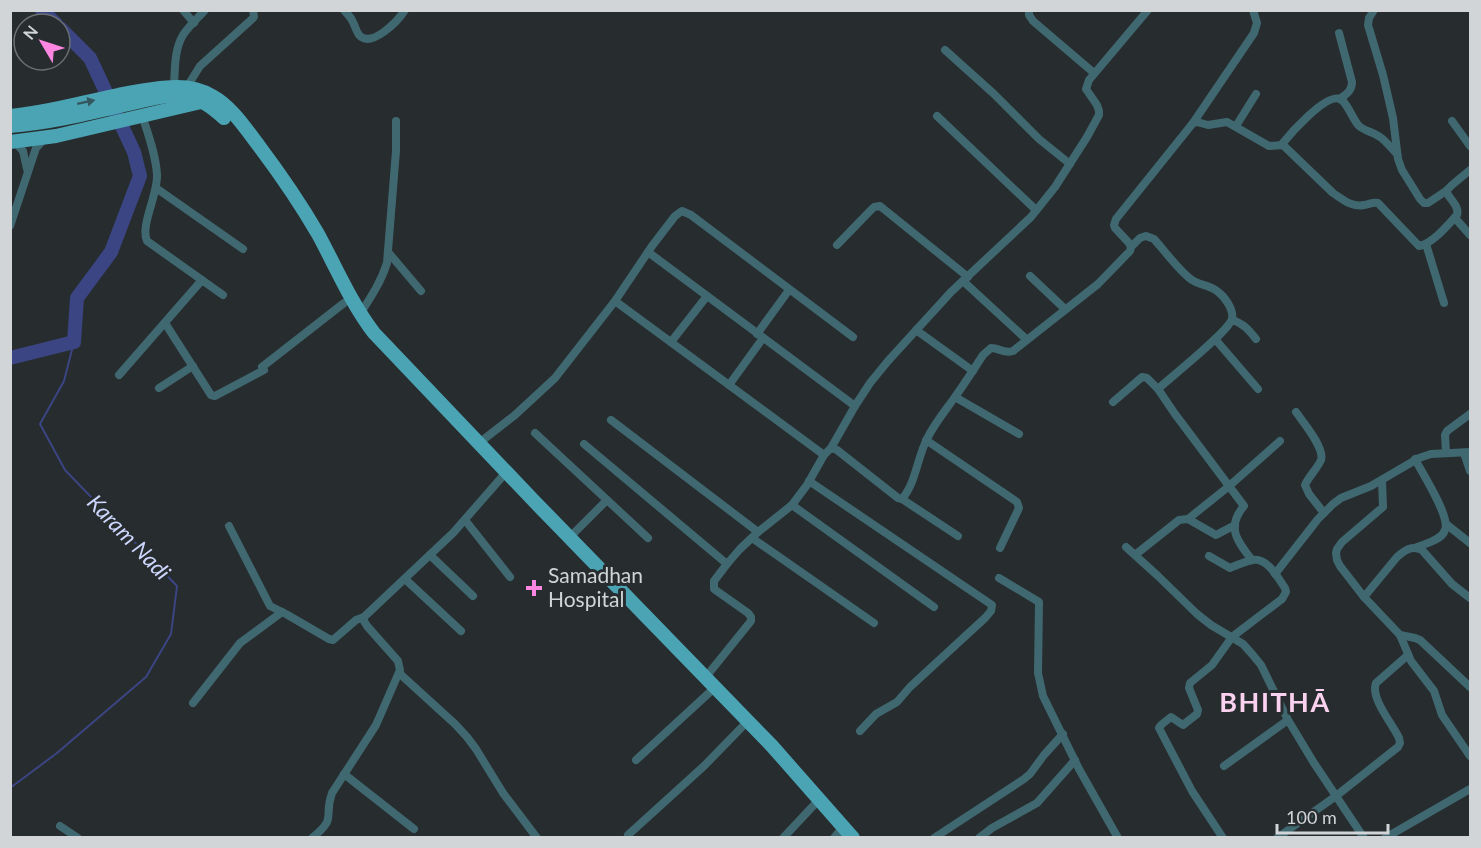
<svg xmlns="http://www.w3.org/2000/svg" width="1481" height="848" font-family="Lato,sans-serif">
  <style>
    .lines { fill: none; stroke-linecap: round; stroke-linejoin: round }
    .stream { stroke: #3b4583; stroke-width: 2 }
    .river { stroke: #3b4583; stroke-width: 14 }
    .street { stroke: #406870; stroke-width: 8 }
    .primary { stroke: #4ba4b4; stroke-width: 14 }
    .oneway { fill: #34565e }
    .poi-dot { fill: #fd86e1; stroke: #272c2f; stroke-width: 2 }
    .labels { text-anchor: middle; stroke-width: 6; stroke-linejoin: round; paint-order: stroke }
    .poi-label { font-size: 21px; fill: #d1d5d7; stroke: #272c2f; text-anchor: start }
    .water-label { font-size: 22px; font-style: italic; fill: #cdd6fc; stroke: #272c2f }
    .district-label { font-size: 27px; font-weight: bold; letter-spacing: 1.5px; fill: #fad1ee; stroke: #272c2f }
  </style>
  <rect width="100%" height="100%" fill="#272c2f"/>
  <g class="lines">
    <!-- stream -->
    <polyline class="stream" points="10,788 57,753 146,677 171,634 177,586 65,470 40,424 64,381 74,342"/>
    <!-- river -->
    <g class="river">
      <polyline points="42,10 56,24"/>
      <polyline points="10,358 74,342 77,298 111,252 140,176 134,152 90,58 60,28"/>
    </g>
    <!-- street -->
    <g class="street">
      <polyline points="183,10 194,23"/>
      <path d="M344,10C347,14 351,17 353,22C355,26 356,31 359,35C371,49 398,21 405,10"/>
      <polyline points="1029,10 1029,15 1033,21 1094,73"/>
      <polyline points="1374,10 1369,18 1368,25 1383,75 1393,118 1398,159 1402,170 1420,199 1424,203 1428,203 1446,191"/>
      <path d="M1339,33L1352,82C1352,91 1346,94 1340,99"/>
      <polyline points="945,50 994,94 1039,139 1070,164"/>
      <path d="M174,87C175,70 174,50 183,35C189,26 198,18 205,10"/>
      <polyline points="187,87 200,66 251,20 254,17 253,10"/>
      <path d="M142,115C148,134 156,155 157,175C158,195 140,225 147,241L223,295"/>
      <polyline points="937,116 1036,210"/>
      <polyline points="1452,121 1470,146"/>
      <polyline points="1193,123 1254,33 1257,23 1253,10"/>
      <polyline points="1236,126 1256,94"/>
      <polyline points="15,142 23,151 27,169"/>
      <path d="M1282,144C1290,134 1326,93 1340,99C1347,102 1353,120 1359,126C1365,131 1373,132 1380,137C1386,141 1391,148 1397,154"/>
      <polyline points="156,188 243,249"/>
      <polyline points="1455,218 1470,235"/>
      <polyline points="10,226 36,148 45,138"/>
      <polyline points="1426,244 1444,303"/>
      <polyline points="837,245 871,210 874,207 880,206 968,277"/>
      <path d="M1131,247L1140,238L1146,236L1154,239C1164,250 1180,272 1192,280C1199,285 1209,285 1217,291C1224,296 1234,309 1232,319C1228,332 1171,377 1158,389"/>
      <polyline points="388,252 421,291"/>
      <polyline points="648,252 855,406"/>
      <polyline points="1030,276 1065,309"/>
      <polyline points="963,281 1026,339"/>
      <polyline points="615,301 824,455"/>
      <path d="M360,314C371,297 381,282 387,263L396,151V121"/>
      <path d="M1232,320C1243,323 1249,330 1256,339"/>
      <polyline points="165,323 211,395 215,396 264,370"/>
      <polyline points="916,330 973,371"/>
      <polyline points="757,334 789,290"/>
      <polyline points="1215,339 1258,389"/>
      <polyline points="671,342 707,296"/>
      <polyline points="262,367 344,303"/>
      <polyline points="119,375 202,280"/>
      <polyline points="729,385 763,338"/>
      <polyline points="159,388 193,366"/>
      <polyline points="955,397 1019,434"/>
      <path d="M1113,402L1142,377L1147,378L1158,389L1175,414L1244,506C1226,527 1237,541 1252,560"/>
      <path d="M1296,412C1303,422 1325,448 1321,460C1317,469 1309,476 1305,485L1309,494L1324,513"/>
      <polyline points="611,420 758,532"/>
      <polyline points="535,433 648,538"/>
      <polyline points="926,440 1017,502 1019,508 1000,548"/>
      <polyline points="479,443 515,415 555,378 615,301 652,246 675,216 682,211 691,215 853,337"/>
      <polyline points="584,444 727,564"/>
      <polyline points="831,448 855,406 870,383 888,361 951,292 1031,217 1055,187 1087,137 1099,115 1099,111 1097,105 1086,89 1089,80 1148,10"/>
      <polyline points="1446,453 1445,435 1447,431 1470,414"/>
      <polyline points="1464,453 1470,471"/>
      <path d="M1415,459C1422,473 1451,517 1445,530C1442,540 1425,544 1417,547"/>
      <polyline points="1382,480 1383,507 1342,542 1337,549 1336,553 1337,560 1340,566 1364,597 1400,635 1411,661 1434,691 1442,715 1470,756"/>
      <polyline points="809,481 992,605 991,611 985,618 910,687 897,702 876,714 860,731"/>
      <polyline points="902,499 958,536"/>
      <polyline points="792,505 934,607"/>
      <polyline points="1188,519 1228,487 1280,441"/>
      <polyline points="465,520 510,577"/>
      <polyline points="1446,524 1470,543"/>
      <polyline points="229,526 270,606 286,614 329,639 333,640 356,620 364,617"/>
      <polyline points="570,537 607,500"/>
      <polyline points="752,538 874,623"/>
      <polyline points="1126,547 1158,576 1197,614 1211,625 1243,644 1252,654 1261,665 1288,720 1314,763 1364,838"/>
      <polyline points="430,555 473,596"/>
      <polyline points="1135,555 1179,520 1188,519 1216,535 1235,525"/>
      <path d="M1209,556L1230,568C1237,565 1246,561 1253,560C1268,558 1278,578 1285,588L1286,592L1282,599L1232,637L1212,665L1190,683L1189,688L1198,710L1197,714L1183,725L1171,717L1161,725L1159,728L1192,791L1223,838"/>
      <polyline points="1275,574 1318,519 1333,504 1341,498 1371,486 1419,458 1431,454 1470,452"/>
      <polyline points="999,578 1039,602 1038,673 1043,696 1079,769 1118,838"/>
      <polyline points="405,579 461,631"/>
      <path d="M1364,597L1397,557C1405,550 1412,545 1422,550L1452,584L1470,598"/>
      <polyline points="1400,635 1415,638 1420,640 1470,687"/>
      <polyline points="399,673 455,724 467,737 476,749 503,793 537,838"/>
      <path d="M705,678L751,621V617L748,613L714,589V581L727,564L740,549L758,532L792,505L807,485L824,455L831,448L837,450L898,498L902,499C916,483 917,458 927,439C934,424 945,411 955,397C965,383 974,369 983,355L991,348C1000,348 1003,354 1013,351L1098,284L1130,251L1131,247L1129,243L1115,228L1114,225L1116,219L1193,123L1197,122L1208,125L1227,122L1269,146L1283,145L1333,193C1342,199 1352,208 1364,205C1370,204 1372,202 1378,203L1419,246C1432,244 1448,225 1457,215C1460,206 1449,199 1446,191L1452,185L1470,170"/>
      <polyline points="193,703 240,643 282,612"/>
      <polyline points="636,760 710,692"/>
      <polyline points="1224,766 1288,720"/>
      <polyline points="344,774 414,829"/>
      <polyline points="60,826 78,838"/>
      <polyline points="628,835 704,766 743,726"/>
      <path d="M312,838C338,817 323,818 332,793L376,725L400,670L398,661L367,626L364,621V617L453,533L502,477"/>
      <polyline points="783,838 814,805"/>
      <polyline points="834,838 838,833"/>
      <polyline points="934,838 1024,779 1030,774 1044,755 1063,734"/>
      <polyline points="979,838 992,828 1037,803 1075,760"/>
      <path d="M1277,838L1336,796L1398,747L1400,743L1399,738C1392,723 1370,698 1376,683L1408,655"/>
      <polyline points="1385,838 1470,789"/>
    </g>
    <!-- primary -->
    <g class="primary">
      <path d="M10,116C47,113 83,102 118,95C138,91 157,87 177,87C190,87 202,90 212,96C232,107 246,129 259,146C280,174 300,203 318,234C336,267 351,303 374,333L534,501L772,746L853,838"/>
      <path d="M10,126C50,123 90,113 129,104C147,100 165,94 184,96C200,98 212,107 224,118"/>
      <polyline points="10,142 56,136 201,102"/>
    </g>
  </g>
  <!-- one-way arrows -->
  <defs><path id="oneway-solid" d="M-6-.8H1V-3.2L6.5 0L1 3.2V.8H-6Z" transform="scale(1.5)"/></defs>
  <use class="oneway" href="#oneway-solid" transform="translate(86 102) rotate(-12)"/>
  <!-- markers -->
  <path class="poi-dot" d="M531 579h6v6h6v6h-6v6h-6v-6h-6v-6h6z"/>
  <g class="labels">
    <!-- poi labels -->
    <g class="poi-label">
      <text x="548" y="583">Samadhan<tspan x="548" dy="24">Hospital</tspan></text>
    </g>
    <!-- water labels -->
    <g class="water-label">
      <text transform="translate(129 537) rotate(46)" y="8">Karam Nadi</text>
    </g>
    <!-- district labels -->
    <g class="district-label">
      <text x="1275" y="712">BHITHĀ</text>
    </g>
  </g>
  <!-- border -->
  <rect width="1481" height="848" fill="none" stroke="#d1d5d7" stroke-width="24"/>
  <!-- north arrow -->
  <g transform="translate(42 42) rotate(309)"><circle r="28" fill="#272c2f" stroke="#6b7072" stroke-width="1.5"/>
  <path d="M0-4.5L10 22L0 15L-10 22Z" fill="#fd86e1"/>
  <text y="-9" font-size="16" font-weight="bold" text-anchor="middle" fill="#d1d5d7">N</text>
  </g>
  <!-- scale -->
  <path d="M1277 824v9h111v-9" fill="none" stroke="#d1d5d7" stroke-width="3"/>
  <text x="1286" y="824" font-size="18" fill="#d1d5d7" stroke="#272c2f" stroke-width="4.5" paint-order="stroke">100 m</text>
</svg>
